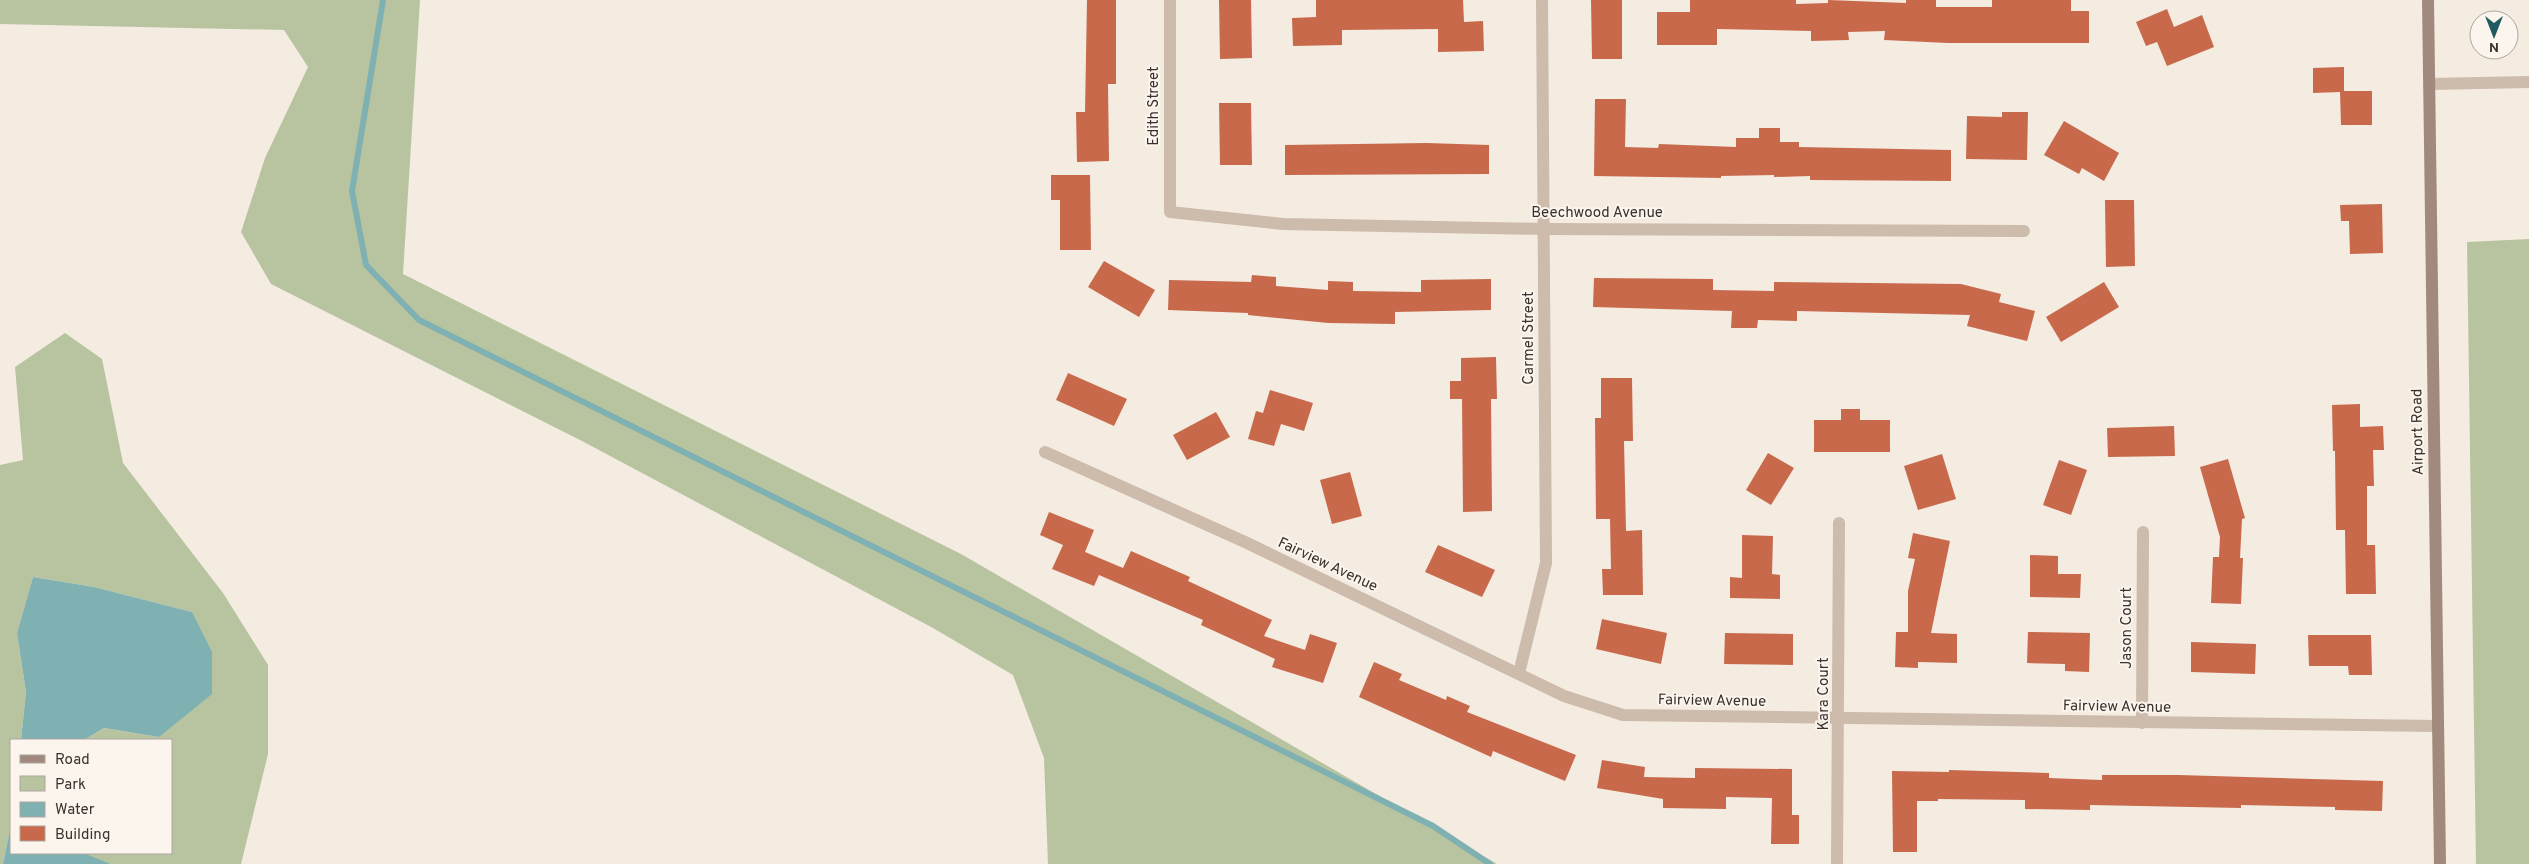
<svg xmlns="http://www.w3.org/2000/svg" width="2529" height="864" font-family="Overpass,sans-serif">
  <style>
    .green { fill: #b8c4a0 }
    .water { fill: #7fb0b2 }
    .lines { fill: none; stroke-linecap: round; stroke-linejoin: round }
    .stream { stroke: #7fb0b2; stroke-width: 6 }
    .building { fill: #c8694b }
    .minor { stroke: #cdbbac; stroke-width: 12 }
    .secondary { stroke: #a18a7d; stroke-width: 12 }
    .labels { text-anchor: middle; stroke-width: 4; stroke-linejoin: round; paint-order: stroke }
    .street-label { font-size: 15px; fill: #3b302b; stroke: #fbf5ee }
  </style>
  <rect width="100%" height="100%" fill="#f4ebe1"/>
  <!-- green -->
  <g class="green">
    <polygon points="0,0 420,0 403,274 961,554 1497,864 1048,864 1044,758 1013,675 933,628 582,441 271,284 241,232 265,158 308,67 284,30 0,24"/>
    <polygon points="2529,239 2529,864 2476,864 2467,242"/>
    <polygon points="65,333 102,359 123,463 223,593 268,665 268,754 241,864 111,864 84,855 83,853 171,853 171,740 84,740 104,728 159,737 192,612 94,587 33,577 17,633 26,692 21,740 11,740 11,825 3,864 0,864 0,465 23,460 15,367"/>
  </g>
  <!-- water -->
  <g class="water">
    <polygon points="33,577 94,587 192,612 212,652 212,694 159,737 104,728 84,740 21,740 26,692 17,633"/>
    <polygon points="11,825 11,853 83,853 111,864 3,864"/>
  </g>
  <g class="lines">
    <!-- stream -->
    <polyline class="stream" points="383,0 352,191 366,265 419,320 1433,826 1490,864"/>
  </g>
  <!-- building -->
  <g class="building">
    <polygon points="1087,0 1116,0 1116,84 1108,84 1109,161 1077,162 1076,112 1085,112"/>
    <polygon points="1219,0 1251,0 1252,58 1220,59"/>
    <polygon points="1316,0 1463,0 1464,22 1483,21 1484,51 1438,52 1438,29 1342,30 1342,45 1293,46 1292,18 1316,17"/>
    <polygon points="1591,0 1622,0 1622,59 1592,59"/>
    <polygon points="1690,0 1796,0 1796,4 1828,3 1828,0 1906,3 1906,0 1936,0 1936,7 1992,7 1992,0 2071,0 2071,11 2089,11 2089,43 1948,43 1884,40 1885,31 1848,32 1849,40 1811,41 1811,31 1717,29 1717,45 1657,45 1657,12 1690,12"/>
    <polygon points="2167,9 2174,27 2202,15 2214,47 2167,66 2157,42 2146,46 2136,22"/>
    <polygon points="2344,67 2344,91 2372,91 2372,125 2341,125 2340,92 2313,93 2313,68"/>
    <polygon points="1595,99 1626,99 1625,147 1658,148 1659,144 1736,147 1736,138 1759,138 1759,128 1780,128 1780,142 1799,142 1799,147 1951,150 1951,181 1810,180 1810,176 1774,177 1774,175 1721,176 1721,178 1594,176"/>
    <polygon points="1219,103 1251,103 1252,165 1220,165"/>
    <polygon points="2002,112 2028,112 2027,160 1966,159 1967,116 2002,117"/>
    <polygon points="2064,121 2119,153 2104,181 2082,168 2079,174 2044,155"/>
    <polygon points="1427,143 1489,145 1489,174 1285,175 1285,145"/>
    <polygon points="1051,175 1090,175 1091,250 1060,250 1060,200 1051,200"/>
    <polygon points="2105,200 2134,200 2135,266 2106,267"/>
    <polygon points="2382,204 2383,253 2350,254 2349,221 2341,221 2340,205"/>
    <polygon points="1104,261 1155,290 1139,317 1088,287"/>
    <polygon points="1252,275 1276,277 1276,286 1328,290 1328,281 1353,282 1353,291 1421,292 1421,280 1491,279 1491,310 1395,312 1395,324 1328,323 1248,315 1248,313 1168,310 1169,280 1251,282"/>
    <polygon points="1594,278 1713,279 1713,290 1774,291 1774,282 1961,284 2001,294 1999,302 2035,311 2027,341 1967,326 1970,315 1797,311 1797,321 1758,320 1757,328 1731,328 1732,311 1593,307"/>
    <polygon points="2104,282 2119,307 2061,342 2046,317"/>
    <polygon points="1496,357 1497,399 1491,399 1492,511 1463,512 1462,399 1450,399 1450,381 1461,381 1461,358"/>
    <polygon points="1068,373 1127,399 1114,426 1056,400"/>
    <polygon points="1601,378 1632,378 1633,441 1624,441 1626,531 1642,530 1643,595 1603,595 1602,569 1611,569 1610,519 1596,519 1595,418 1601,418"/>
    <polygon points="1270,390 1313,403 1304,431 1281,424 1274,446 1248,439 1256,411 1263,413"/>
    <polygon points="2360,404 2360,427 2383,426 2384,450 2373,450 2374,486 2367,486 2367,545 2375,545 2376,594 2346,594 2345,530 2336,530 2335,451 2333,451 2332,405"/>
    <polygon points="1841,409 1860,409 1860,420 1890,420 1890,452 1814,452 1814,420 1841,420"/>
    <polygon points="1216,412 1230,437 1187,460 1173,435"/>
    <polygon points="2174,426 2175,456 2108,457 2107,428"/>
    <polygon points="1768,453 1794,468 1771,505 1746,490"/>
    <polygon points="1942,454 1956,499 1918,510 1904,466"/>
    <polygon points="2228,459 2245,518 2242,519 2240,558 2243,558 2241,604 2211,603 2213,557 2219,557 2220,537 2200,467"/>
    <polygon points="2059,460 2087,470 2071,515 2043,505"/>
    <polygon points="1350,472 1362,516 1332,524 1320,480"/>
    <polygon points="1049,512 1094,530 1085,552 1123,568 1131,551 1190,577 1188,581 1272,620 1264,636 1305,650 1310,634 1337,643 1323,683 1272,667 1275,659 1201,625 1203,620 1099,575 1094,586 1052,569 1063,545 1040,535"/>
    <polygon points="1913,533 1950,541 1931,633 1957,634 1957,663 1918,662 1918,668 1895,667 1896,632 1908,632 1908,591 1915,559 1908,558"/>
    <polygon points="1742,535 1773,536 1772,574 1780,575 1780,599 1730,598 1730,577 1742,578"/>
    <polygon points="1438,545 1495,570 1482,597 1425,572"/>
    <polygon points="2030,555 2058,556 2058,574 2081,574 2080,598 2030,597"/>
    <polygon points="1602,619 1667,633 1661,664 1596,649"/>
    <polygon points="2028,632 2090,633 2089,672 2065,671 2065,664 2027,663"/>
    <polygon points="1725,633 1793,634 1793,665 1724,664"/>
    <polygon points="2308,635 2371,635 2372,675 2349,675 2348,666 2309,666"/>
    <polygon points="2191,642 2256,644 2255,674 2191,672"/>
    <polygon points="1374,662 1402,674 1399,680 1446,700 1447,696 1470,706 1467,712 1576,755 1565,781 1493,751 1491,757 1359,697"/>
    <polygon points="1602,760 1645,767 1644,777 1695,778 1695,768 1792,769 1792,815 1799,815 1799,844 1771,844 1772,798 1726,797 1726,809 1663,808 1663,799 1597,788"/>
    <polygon points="1949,770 2049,773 2049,778 2102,780 2102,775 2179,775 2383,781 2382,811 2335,810 2335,807 2241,805 2241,808 2090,805 2090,810 2025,809 2025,800 1938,799 1938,801 1917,801 1917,852 1893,852 1892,771 1949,772"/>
  </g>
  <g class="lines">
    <!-- minor -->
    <g class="minor">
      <polyline points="1170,0 1170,212 1283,224 1544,229 2024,231"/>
      <polyline points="2429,84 2529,82"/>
      <polyline points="1045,452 1245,542 1564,696 1623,715 2436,726"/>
      <polyline points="1519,673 1546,563 1542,0"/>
      <polyline points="2142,723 2143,532"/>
      <polyline points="1837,864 1839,523"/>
    </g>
    <!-- secondary -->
    <polyline class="secondary" points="2428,0 2440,864"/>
  </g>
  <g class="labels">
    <!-- street labels -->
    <g class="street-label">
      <text transform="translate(1153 106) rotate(-90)" y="5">Edith Street</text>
      <text x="1597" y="217">Beechwood Avenue</text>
      <text transform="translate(1528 338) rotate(-90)" y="5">Carmel Street</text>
      <text transform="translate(2417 432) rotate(-91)" y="5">Airport Road</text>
      <text transform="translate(1328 564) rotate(25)" y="5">Fairview Avenue</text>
      <text transform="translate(2126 628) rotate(-90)" y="5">Jason Court</text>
      <text transform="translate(1823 694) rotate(-90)" y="5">Kara Court</text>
      <text transform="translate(1712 700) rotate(1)" y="5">Fairview Avenue</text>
      <text transform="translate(2117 706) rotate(1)" y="5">Fairview Avenue</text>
    </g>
  </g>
  <!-- legend -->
  <rect x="10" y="739" width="162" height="115" fill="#fbf5ee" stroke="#aea6a0"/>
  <rect x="20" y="755" width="25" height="8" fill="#a18a7d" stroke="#aea6a0"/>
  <text x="55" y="764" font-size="15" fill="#3b302b">Road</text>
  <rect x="20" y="776" width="25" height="15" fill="#b8c4a0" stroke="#aea6a0"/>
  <text x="55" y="789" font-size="15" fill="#3b302b">Park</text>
  <rect x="20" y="802" width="25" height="15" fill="#7fb0b2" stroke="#aea6a0"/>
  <text x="55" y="814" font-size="15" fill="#3b302b">Water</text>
  <rect x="20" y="826" width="25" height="15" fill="#c8694b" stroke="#aea6a0"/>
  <text x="55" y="839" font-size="15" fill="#3b302b">Building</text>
  <!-- north arrow -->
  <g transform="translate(2494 35) rotate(180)"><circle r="24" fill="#fbf5ee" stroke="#aea6a0"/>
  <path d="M0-4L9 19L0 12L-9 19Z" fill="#1f5a5e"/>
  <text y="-8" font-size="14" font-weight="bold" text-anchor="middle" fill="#3b302b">N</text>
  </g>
</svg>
